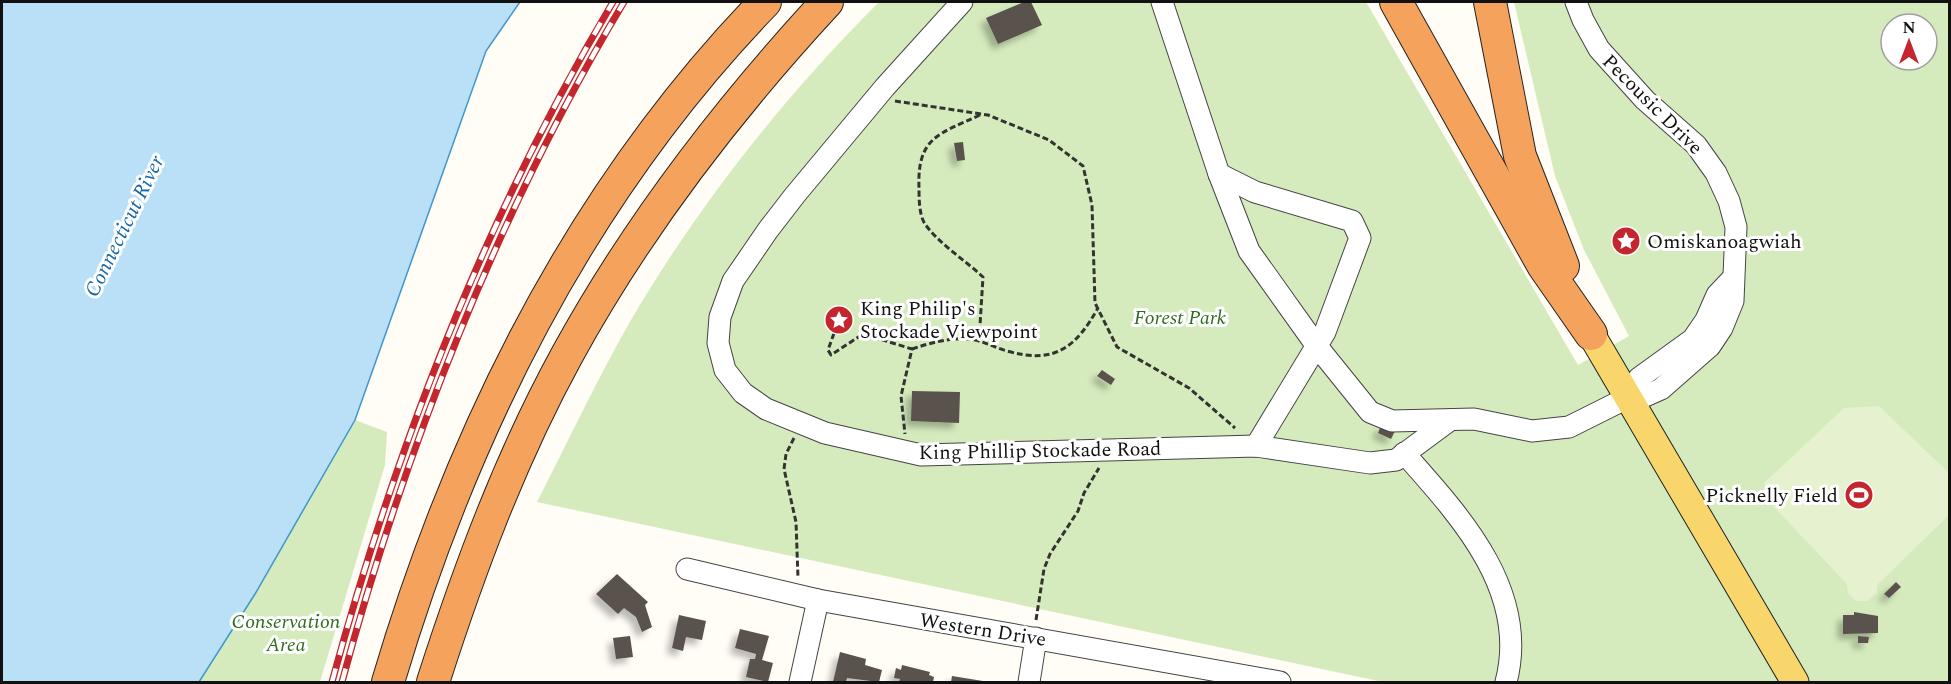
<svg xmlns="http://www.w3.org/2000/svg" width="1951" height="684" font-family="Spectral,serif">
  <style>
    .green { fill: #d5ebbd; fill-rule: evenodd }
    .pitch { fill: #e6f2cf }
    .water { fill: #b9e0f7; stroke: #3f96cf; stroke-width: 1.5 }
    .building { fill: #5a524d; filter: url(#shadow) }
    .lines { fill: none; stroke-linecap: round; stroke-linejoin: round }
    .minor-casing { stroke: #444; stroke-width: 23 }
    .major-casing { stroke: #222; stroke-width: 29 }
    .highway-casing { stroke: #222; stroke-width: 34 }
    .path { stroke: #333; stroke-width: 3; stroke-dasharray: 6 3; stroke-linecap: butt }
    .minor { stroke: #fff; stroke-width: 21 }
    .major { stroke: #f9d66b; stroke-width: 27 }
    .highway { stroke: #f5a25d; stroke-width: 32 }
    .rail-casing { stroke: #c4262e; stroke-width: 7 }
    .rail { stroke: #fff; stroke-width: 4.5; stroke-dasharray: 14; stroke-linecap: butt }
    .labels { text-anchor: middle; stroke-width: 6; stroke-linejoin: round; paint-order: stroke }
    .street-label { font-size: 20px; fill: #111; stroke: #fff }
    .poi-label { font-size: 20px; fill: #111; stroke: #fff; text-anchor: start }
    .park-label { font-size: 20px; font-style: italic; fill: #2f6b1f; stroke: #fff }
    .water-label { font-size: 21px; font-style: italic; fill: #1768a6; stroke: #fff }
  </style>
  <defs>
    <filter id="shadow"><feDropShadow dx="-5.5" dy="5.5" stdDeviation="3" flood-color="#0004"/></filter>
  </defs>
  <rect width="100%" height="100%" fill="#fffdf5"/>
  <!-- green -->
  <g class="green">
    <path d="M879,2H1366L1578,365L1629,336L1584,250L1555,176L1514,2H1949V682H1383L537,502C568,442 597,379 631,320C699,204 784,97 879,2ZM1891,24H1927V60H1891Z"/>
    <polygon points="355,420 387,432 385,465 320,682 199,682 255,594"/>
  </g>
  <!-- pitch -->
  <polygon class="pitch" points="1879,406 1949,473 1949,515 1877,585 1877,593 1867,601 1856,601 1848,593 1847,584 1774,507 1764,483 1844,408"/>
  <!-- water -->
  <polygon class="water" points="2,2 520,2 486,51 355,420 255,594 199,682 2,682"/>
  <!-- building -->
  <g class="building">
    <polygon points="1024,2 1031,2 1042,25 998,44 986,18"/>
    <polygon points="963,142 965,160 957,161 954,143"/>
    <polygon points="1102,370 1115,379 1111,385 1097,376"/>
    <polygon points="912,391 960,392 959,423 911,421"/>
    <polygon points="1381,425 1395,431 1391,439 1378,433"/>
    <polygon points="617,574 648,602 645,605 652,627 642,632 636,617 624,608 618,614 596,594"/>
    <polygon points="1896,582 1901,587 1889,598 1884,594"/>
    <polygon points="1854,612 1878,616 1878,633 1843,634 1843,615 1854,615"/>
    <polygon points="679,615 706,621 702,640 686,637 683,651 672,648"/>
    <polygon points="740,629 769,636 762,660 773,663 768,682 746,677 750,659 755,659 756,654 735,648"/>
    <polygon points="630,636 633,657 616,659 613,638"/>
    <polygon points="1858,636 1869,637 1868,643 1858,643"/>
    <polygon points="840,652 866,659 865,665 882,670 879,682 847,678 846,682 833,682"/>
    <polygon points="902,665 930,672 929,675 934,677 933,682 899,682 900,679 894,678 896,668 901,670"/>
    <polygon points="952,676 983,681 983,682 951,682"/>
  </g>
  <g class="lines">
    <!-- minor casing -->
    <g class="minor-casing">
      <g id="minor">
        <polyline points="962,2 885,87 795,195 768,230 733,281 720,317 718,343 725,370 743,393 766,409 825,433 921,455 1256,446 1370,463 1396,460 1450,420"/>
        <polyline points="1162,2 1219,174 1249,251 1316,345 1370,412 1392,421 1474,419 1532,431 1569,427 1627,398 1643,397 1661,389 1710,346 1722,328 1733,301 1736,227 1729,201 1716,173 1696,145 1645,100 1599,49 1583,20 1576,2"/>
        <polyline points="1219,174 1255,192 1352,221 1360,238 1325,332 1256,446"/>
        <polyline points="1627,398 1639,378 1693,339 1706,320 1717,295 1733,278"/>
        <path d="M1404,453C1460,516 1530,591 1506,682"/>
        <polyline points="687,569 818,600 1280,682"/>
        <polyline points="800,682 818,600"/>
        <polyline points="1029,682 1036,638"/>
      </g>
    </g>
    <!-- major casing -->
    <g class="major-casing">
      <polyline id="major" points="1591,334 1795,682"/>
    </g>
    <!-- highway casing -->
    <g class="highway-casing">
      <g id="highway">
        <polyline points="1396,2 1543,265 1591,334"/>
        <polyline points="1490,2 1520,156 1563,266"/>
        <path d="M388,682C463,429 580,193 765,2"/>
        <path d="M433,682C469,570 510,459 567,355C637,227 728,109 827,2"/>
      </g>
    </g>
    <!-- path -->
    <g class="path">
      <polyline points="895,101 988,115 1049,140 1083,166 1092,205 1095,303 1117,347 1189,388 1235,428"/>
      <polyline points="837,325 828,350 831,355 863,334 912,349 901,396 905,434"/>
      <path d="M979,341L983,277C965,260 939,244 925,224C919,215 919,198 919,188C917,137 939,134 980,115"/>
      <path d="M912,349C930,343 948,338 967,339C982,340 993,347 1007,351C1055,365 1076,347 1098,308"/>
      <polyline points="794,438 786,454 784,469 796,522 798,578"/>
      <polyline points="1036,620 1044,569 1050,554 1078,511 1084,493 1099,468"/>
    </g>
    <!-- minor -->
    <use href="#minor" class="minor"/>
    <!-- major -->
    <use href="#major" class="major"/>
    <!-- highway -->
    <use href="#highway" class="highway"/>
    <!-- rail casing -->
    <g class="rail-casing">
      <g id="rail">
        <path d="M332,682C396,446 488,212 613,2"/>
        <path d="M342,682C405,448 499,210 624,2"/>
      </g>
    </g>
    <!-- rail -->
    <use href="#rail" class="rail"/>
  </g>
  <!-- icons -->
  <defs>
    <g id="sight-disc" transform="scale(1.5)"><circle r="9.5" fill="#c4262e" stroke="#fff"/><path d="M0-6L1.8-2.2L6-1.7L2.9 1.2L3.7 5.4L0 3.3L-3.7 5.4L-2.9 1.2L-6-1.7L-1.8-2.2Z" fill="#fff"/></g>
    <g id="stadium-disc" transform="scale(1.5)"><circle r="9.5" fill="#c4262e" stroke="#fff"/><path d="M0-5a6.5 5 0 1 0 0 10a6.5 5 0 1 0 0-10ZM-3.5-1.8h7v3.6h-7Z" fill="#fff"/></g>
  </defs>
  <g fill-rule="evenodd">
    <use href="#sight-disc" x="1626" y="241"/>
    <use href="#sight-disc" x="839" y="320"/>
    <use href="#stadium-disc" x="1859" y="495"/>
  </g>
  <g class="labels">
    <!-- street labels -->
    <g class="street-label">
      <text transform="translate(1653 104) rotate(45)" y="7">Pecousic Drive</text>
      <text transform="translate(1040 450) rotate(-1)" y="7">King Phillip Stockade Road</text>
      <text transform="translate(983 629) rotate(9)" y="7">Western Drive</text>
    </g>
    <!-- poi labels -->
    <g class="poi-label">
      <text x="1647" y="248">Omiskanoagwiah</text>
      <text x="860" y="315">King Philip's<tspan x="860" dy="23">Stockade Viewpoint</tspan></text>
      <text x="1838" y="502" text-anchor="end">Picknelly Field</text>
    </g>
    <!-- park labels -->
    <g class="park-label">
      <text x="1180" y="324">Forest Park</text>
      <text x="286" y="628">Conservation<tspan x="286" dy="23">Area</tspan></text>
    </g>
    <!-- water labels -->
    <g class="water-label">
      <text transform="translate(124 226) rotate(-64)" y="7">Connecticut River</text>
    </g>
  </g>
  <!-- border -->
  <rect width="1951" height="684" fill="none" stroke="#111111" stroke-width="6"/>
  <!-- north arrow -->
  <g transform="translate(1909 42)"><circle r="28" fill="#ffffff" stroke="#a0a0a0" stroke-width="1.5"/>
  <path d="M0-4.5L10 22L0 15L-10 22Z" fill="#c4262e"/>
  <text y="-9" font-size="16" font-weight="bold" text-anchor="middle" fill="#111111">N</text>
  </g>
</svg>
